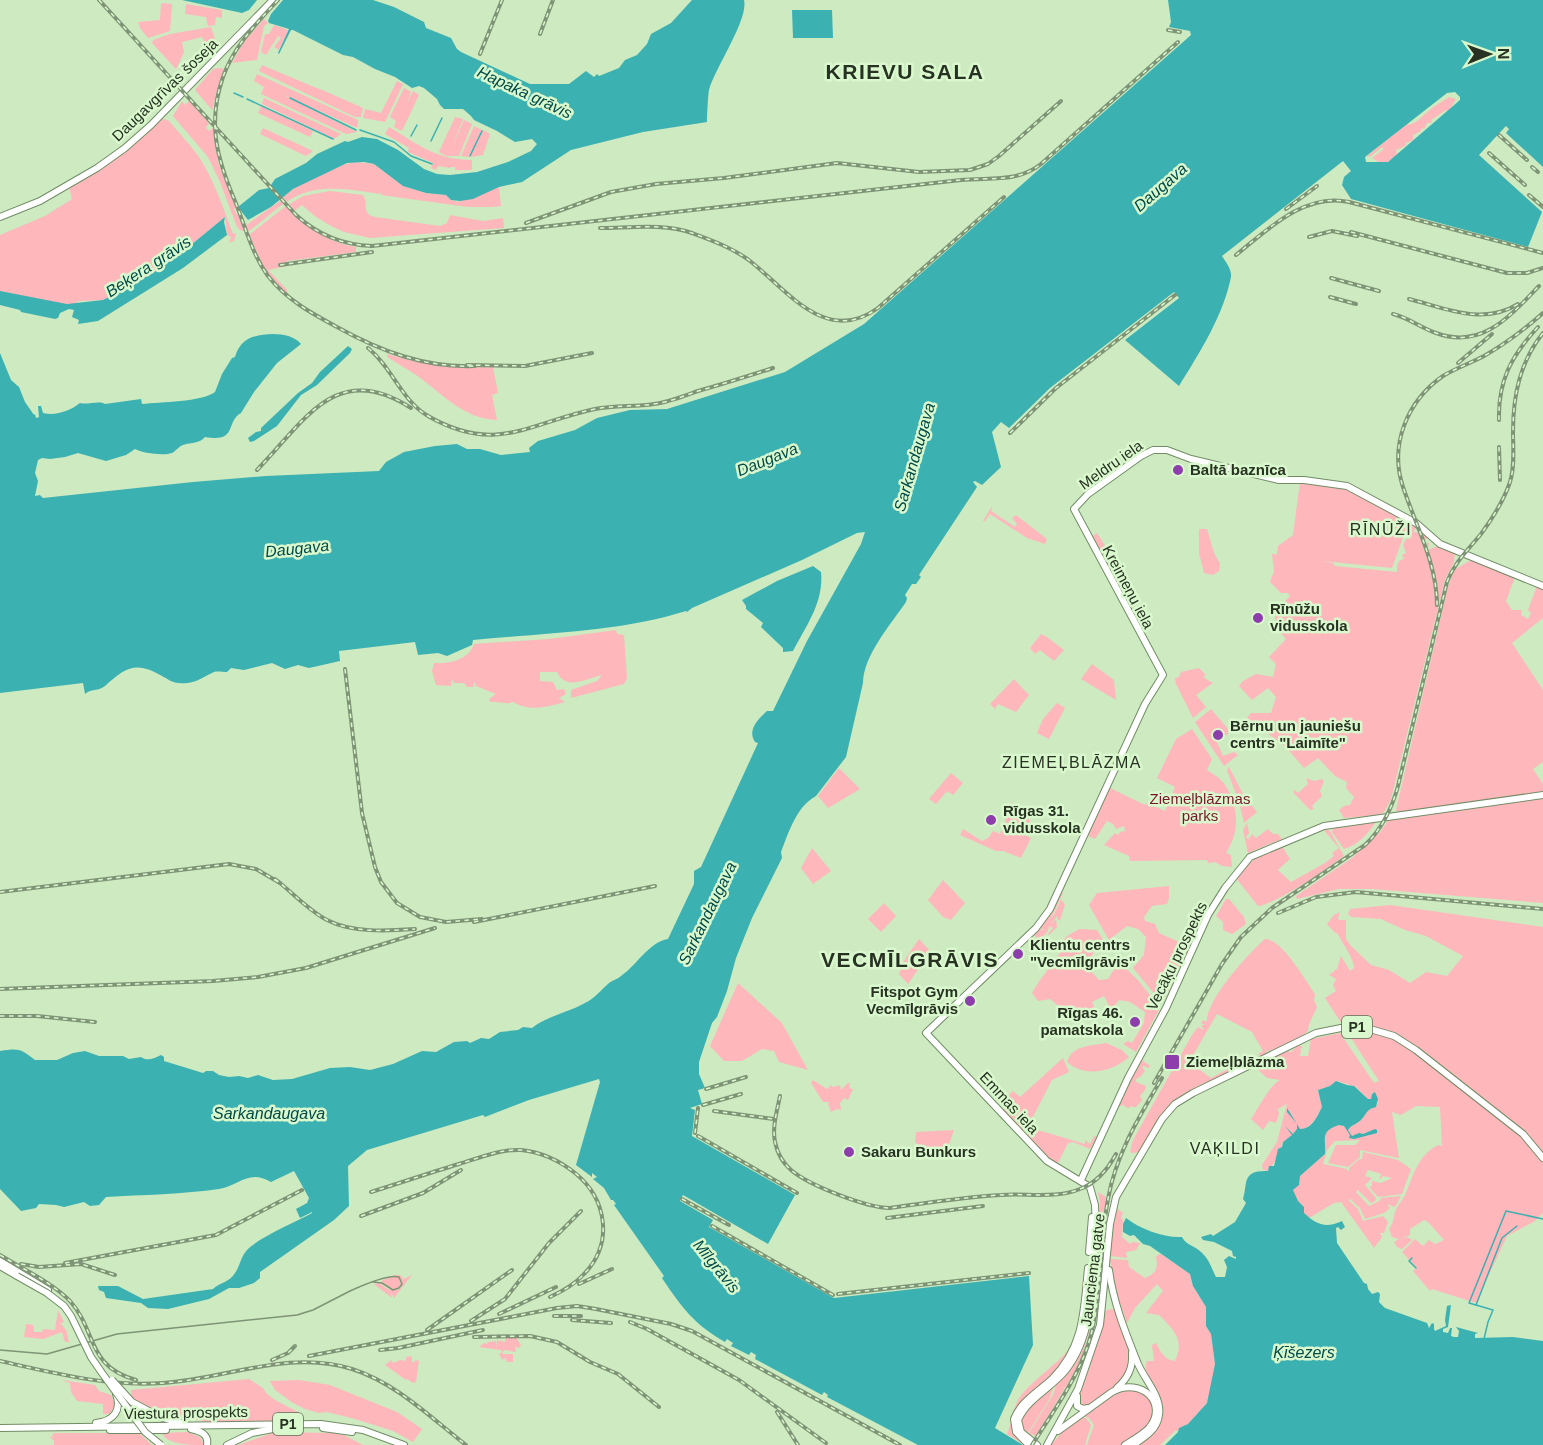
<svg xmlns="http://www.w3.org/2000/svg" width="1543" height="1445" font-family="Helvetica,sans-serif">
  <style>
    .green { fill: #feb7bb }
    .water { fill: #3cb1b2; fill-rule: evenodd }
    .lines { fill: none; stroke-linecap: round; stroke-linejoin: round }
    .stream { stroke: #3cb1b2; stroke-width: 1.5 }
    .major-casing { stroke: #728d66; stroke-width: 8 }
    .major { stroke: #fff; stroke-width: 6 }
    .tram { stroke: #7f9476; stroke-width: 1.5 }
    .rail-casing { stroke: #7f9476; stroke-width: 4 }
    .rail { stroke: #daf8cd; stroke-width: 1.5; stroke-dasharray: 4.5; stroke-linecap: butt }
    .major-bridge-casing { stroke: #728d66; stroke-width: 8; stroke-linecap: butt }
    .major-bridge { stroke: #fff; stroke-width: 6 }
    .poi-dot { fill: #8e3dac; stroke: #daf8cd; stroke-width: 2 }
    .labels { text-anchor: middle; stroke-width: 5; stroke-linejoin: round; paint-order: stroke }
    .shield { fill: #daf8cd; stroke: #5d6d55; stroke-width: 1.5 }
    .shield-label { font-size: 14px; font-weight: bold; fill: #273222 }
    .street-label { font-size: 15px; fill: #273222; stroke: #daf8cd }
    .poi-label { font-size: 15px; font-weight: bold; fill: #273222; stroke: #daf8cd; text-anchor: start }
    .park-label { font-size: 15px; fill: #751829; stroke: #daf8cd }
    .water-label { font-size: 16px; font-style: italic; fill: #004a4a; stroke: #daf8cd }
    .neighbourhood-label { font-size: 16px; letter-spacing: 1.5px; fill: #273222; stroke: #daf8cd }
    .district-label { font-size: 21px; font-weight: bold; letter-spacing: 1.5px; fill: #273222; stroke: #daf8cd }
  </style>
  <rect width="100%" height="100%" fill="#cdeac0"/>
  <!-- green -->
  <g class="green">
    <polygon points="161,3 172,4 170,31 148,38 140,28 138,22 160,20"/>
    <polygon points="186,4 222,10 222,18 216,17 215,25 208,26 206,17 185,14"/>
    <polygon points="264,19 268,23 264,26 257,60 232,63 244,42"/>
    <polygon points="274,25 288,30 287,34 279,50 274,47 281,38 278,36 266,55 261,52 265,34 269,34"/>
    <polygon points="211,27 217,45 209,51 202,37 182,42 184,52 176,69 152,43 153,40 170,34"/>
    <path d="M262,65C296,80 329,92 363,108L361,117H355L259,71Z"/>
    <polygon points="219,68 224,69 212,110 195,90 213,69"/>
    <polygon points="257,74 358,120 357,128 279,93 357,132 346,134 261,94 264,87 254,81"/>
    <polygon points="397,81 403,84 385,122 363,118 365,109 381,113"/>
    <polygon points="404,88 411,92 407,103 413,91 419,95 402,131 394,127 396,121 390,117"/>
    <polygon points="1449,97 1456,99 1448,112 1446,110 1431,120 1432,123 1427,123 1424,129 1421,128 1421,131 1413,135 1413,140 1406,143 1405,146 1396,150 1397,154 1388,162 1379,162 1372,158 1384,149 1382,147 1371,156 1366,157 1408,123 1409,125 1416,122 1432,108"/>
    <polygon points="264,98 341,134 334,139 262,104"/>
    <polygon points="182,101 185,105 189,101 209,123 206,128 209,131 213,128 214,129 218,162 236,207 234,208 236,214 238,213 246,230 244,231 240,230 237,227 220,182 208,157 173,116"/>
    <polygon points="261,106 313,131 310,137 258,113"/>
    <polygon points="455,117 463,119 452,147 464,120 472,124 459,156 446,156 439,152"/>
    <path d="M163,119L168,120C178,132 190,144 199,157C214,180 224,210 233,234L236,233L234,241L229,243L231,237L227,235L225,217L180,254L153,273L103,300L79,301L72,305L51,302L0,291V235L45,216L72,199L69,187L129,148Z"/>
    <polygon points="474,126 482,130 472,152 483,130 490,134 483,155 471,157 471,153 469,157 461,156"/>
    <path d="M389,127C419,145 437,160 472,160V170H455V167H451L450,168L438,166L436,170L431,168L433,163L408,152L409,148L385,134Z"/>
    <polygon points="263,128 313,151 306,156 260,134"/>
    <path d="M356,162L374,164L403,186L426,193L446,195L451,200L458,202L499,187L501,206L495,207V205L494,207H468L381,195V192L380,194C351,190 320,183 293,198C276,207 263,222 247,232L245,226L280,201L282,202L285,199L283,197C303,181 331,166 356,162Z"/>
    <path d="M330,191L363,195C369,204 361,214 375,217L440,226L447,223L450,215L483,221L503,218L504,228L370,238L344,232L333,227L316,217L302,205L294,211L288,205L303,196Z"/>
    <path d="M286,206C306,227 327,242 356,247V252L287,261V266L268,270L287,290L288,296L265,270L249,235Z"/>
    <path d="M387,354C423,365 456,368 493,367L498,393L492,395L497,420C465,419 443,395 419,377C409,370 397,363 387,357Z"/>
    <path d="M1300,482L1347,489L1409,521L1392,568L1322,561L1333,563L1335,566L1397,572V565L1400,560L1404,559L1402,555L1406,553L1403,545L1406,539H1410L1411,523L1416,528L1413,532L1423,533L1428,538L1424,540L1427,547V542L1429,543L1428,550L1440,545L1455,552L1454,562L1445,580L1391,799L1384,812L1378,815L1344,818L1339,810L1344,806L1350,805L1354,797L1346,788L1347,782L1335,776L1318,758L1304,768C1296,759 1287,747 1277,740C1267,733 1257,726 1247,718L1251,713H1271L1276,697L1268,688L1252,700L1239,686L1243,681L1256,674L1273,677L1276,664L1269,657L1286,639L1275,626V614L1286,605L1284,602L1290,596L1288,593H1281L1270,582L1274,571L1272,554L1283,555L1277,554L1278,546L1293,535Z"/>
    <polygon points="992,506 991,511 1015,527 1017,524 1012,518 1016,515 1047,539 1045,544 1027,538 990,514 984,522 983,521"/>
    <path d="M1199,529H1207C1211,540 1212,553 1220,563L1219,571L1213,575L1204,573L1199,553Z"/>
    <polygon points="1097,533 1124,576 1124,585 1120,588 1092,537"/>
    <polygon points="1471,560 1515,577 1506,601 1512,610 1522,610 1521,615 1528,619 1531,613 1528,610 1537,586 1543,589 1543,618 1512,643 1543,690 1543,762 1533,769 1543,784 1543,903 1372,889 1339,889 1297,899 1296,896 1352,858 1381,831 1389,819 1398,813 1396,810 1448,587 1454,570"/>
    <path d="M616,630L617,634L624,635L627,678L624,684L571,698V690L597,681L602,675C585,679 566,691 557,672H540V681L553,682L557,690L564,689L566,694L559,698L565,702C547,707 530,712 513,702C506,705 498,701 490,702L489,699L496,694L476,686L473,680L474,687H467L464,683H454L452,679L451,686L436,685L432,671L434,663C449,664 469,660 474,644L549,639Z"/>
    <polygon points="1041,634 1047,637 1064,650 1054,661 1040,650 1035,654 1030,648"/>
    <polygon points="1092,664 1114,680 1116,700 1081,679"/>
    <polygon points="1199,668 1205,674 1204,678 1213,683 1196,695 1206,707 1193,718 1176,684 1175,678 1179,677 1181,672"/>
    <polygon points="1014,679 1029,695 1016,712 998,704 995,709 990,704"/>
    <polygon points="1057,703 1065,708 1049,739 1037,733 1043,719"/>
    <polygon points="1211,709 1228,729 1228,734 1216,740 1223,756 1234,752 1238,755 1224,766 1195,722"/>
    <path d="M1192,729L1212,759L1207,770C1213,774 1222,779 1225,785C1239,807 1240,832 1226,853L1231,855L1232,867L1222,866L1215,862L1208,863L1207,860L1130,861L1129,856L1104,845L1115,833L1118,835L1120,832L1125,831L1124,826L1116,829L1113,824L1107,821L1095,839L1088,836L1110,788L1145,805L1147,803L1165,811L1175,787L1157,778L1176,739Z"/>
    <polygon points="1229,767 1245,798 1257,812 1244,823 1239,802 1227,770"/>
    <polygon points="839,768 860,789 828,808 818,796"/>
    <polygon points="951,773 963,783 953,795 947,791 936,804 929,799"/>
    <polygon points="1306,778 1314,781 1322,779 1324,781 1320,791 1322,796 1312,806 1314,809 1310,810 1293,792 1294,790 1298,793 1308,784"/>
    <polygon points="1012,803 1026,813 1030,821 1025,835 1031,838 1021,858 1003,851 996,851 960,835 963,829 982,841 988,838 993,831 1000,834"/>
    <path d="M1373,820L1375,823C1366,836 1359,844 1344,849L1332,832L1333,826Z"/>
    <polygon points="1247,823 1249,833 1246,837 1249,839 1252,834 1256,838 1268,829 1273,834 1278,834 1282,839 1248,853 1243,830"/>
    <path d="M1323,827L1330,831L1344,856C1326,869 1279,903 1258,906L1236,878C1252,858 1258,856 1282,846L1290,859L1278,870L1291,882L1325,863L1334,856L1332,853L1339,848L1323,829Z"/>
    <polygon points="812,848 831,871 813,884 801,868"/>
    <polygon points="943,880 965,903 951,920 943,917 928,900"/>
    <polygon points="1169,886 1169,898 1167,904 1152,906 1144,917 1145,921 1155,924 1159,933 1190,947 1165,997 1161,999 1157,997 1133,968 1144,955 1146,937 1138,929 1127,926 1109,940 1089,905 1097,893"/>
    <polygon points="1061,891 1063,893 1052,916 1047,921 1054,915 1061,899 1065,905 1060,920 1058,920 1057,916 1050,925 1056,919 1057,927 1049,935 1048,934 1053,928 1049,926 1048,931 1039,940 1033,934 1039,929 1046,930 1040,928 1044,923 1037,929 1049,915"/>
    <polygon points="1226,899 1229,899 1244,917 1246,924 1232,934 1223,930 1223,922 1216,916"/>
    <polygon points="884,903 896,916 881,932 868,919"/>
    <path d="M1390,905L1543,927V1213L1535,1221L1507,1236L1476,1303L1432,1289L1430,1291L1413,1271L1417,1268L1402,1252L1415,1239L1423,1246L1429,1240L1435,1244L1444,1240L1429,1223L1424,1220L1410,1229V1235L1400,1239L1407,1237L1412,1240L1402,1249L1397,1247L1394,1242L1399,1239L1392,1237L1389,1229C1394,1222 1393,1219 1395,1212C1397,1206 1402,1201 1405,1195C1414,1175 1417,1156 1438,1145L1442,1146L1440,1107L1416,1106L1401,1115L1392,1112L1399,1158L1360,1150V1157L1348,1167L1328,1163L1336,1145H1355L1360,1140L1335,1141L1327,1150L1323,1164L1347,1169L1349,1172V1168L1358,1160L1362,1159L1363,1152L1398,1160L1411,1169L1402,1194L1378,1197L1369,1187L1372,1186V1181L1381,1183L1392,1178L1383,1176L1379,1180L1381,1174L1368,1170L1365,1176L1372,1178L1365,1185L1376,1198L1375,1201L1371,1203L1358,1190L1356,1192L1369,1206L1381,1200L1380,1198L1401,1196L1395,1207L1387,1204L1390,1208L1384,1213L1365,1219L1360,1208L1350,1199L1348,1200L1358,1209L1363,1221L1383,1216L1388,1222L1384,1233H1380L1382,1237L1374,1248L1341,1202L1334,1203L1309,1218L1304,1213L1293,1191L1300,1176L1325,1154C1326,1140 1321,1125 1342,1125L1348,1130C1352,1124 1356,1125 1361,1120C1367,1114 1366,1109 1376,1107L1378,1102L1375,1092L1372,1094L1371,1099H1368L1356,1087L1337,1081L1330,1086L1318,1090L1322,1107C1317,1118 1312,1125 1302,1130L1297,1129L1292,1136L1282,1143C1282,1149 1273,1166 1268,1171L1263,1170L1262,1165L1277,1142L1287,1104L1278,1109L1279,1114L1276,1123L1269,1121L1263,1130L1251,1119C1259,1107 1270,1085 1280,1080L1267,1078L1255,1067L1263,1063L1261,1062L1288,1051L1291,1052L1298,1045L1303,1047L1300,1049L1301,1051L1300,1056H1308L1311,1039L1340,1033L1374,1083L1379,1081L1325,998L1336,991L1333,985L1336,979L1329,975L1337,969L1341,956L1350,971L1354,968C1353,955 1343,946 1338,934L1334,932L1327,924L1334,915L1340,912L1338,918L1339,920H1346V939L1351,946L1371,965L1389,970L1410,983L1426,972L1447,976L1463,956L1426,936L1405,930L1381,919L1351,917L1348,914L1350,909Z"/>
    <path d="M1080,929L1097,930L1103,940C1094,945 1091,959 1088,968L1099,980L1108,979L1119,962L1138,980L1160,1008L1136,1052L1123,1044L1128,1041L1132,1043L1144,1023L1145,1012L1130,1002L1119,1000L1111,1010L1104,996L1092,1002L1097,1013L1078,1021L1050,999L1038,1001L1032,993C1041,977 1050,968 1060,953L1058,949C1061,939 1071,933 1080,929Z"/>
    <polygon points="919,939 931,952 923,967 919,968 908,984 899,974 904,961"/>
    <path d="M1265,939C1282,939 1305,980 1315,994L1314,1000L1317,1007C1314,1015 1308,1023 1308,1031C1300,1039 1278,1050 1266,1051L1267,1055L1260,1056L1258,1054L1263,1051L1252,1032L1217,1014L1189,1062L1211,1078L1241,1062L1243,1063V1067L1207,1084L1204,1083C1168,1100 1159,1118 1139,1152L1132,1153L1130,1152L1133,1140L1192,1035L1198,1027L1204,1030L1201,1025H1205L1201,1023L1203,1020L1207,1022C1205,1001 1249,953 1265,939Z"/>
    <polygon points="738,983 782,1023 808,1070 779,1062 774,1051 762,1049 742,1061 724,1061 710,1046"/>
    <path d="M1106,1043L1122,1050L1129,1057C1112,1072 1085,1078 1067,1062C1072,1045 1091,1046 1106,1043Z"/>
    <polygon points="1063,1058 1069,1072 1052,1080 1035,1113 1023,1132 1003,1110 1013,1104 1004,1099 1013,1091 1020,1097"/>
    <polygon points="1142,1060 1150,1066 1149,1068 1144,1066 1142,1067 1145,1071 1141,1076 1136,1079 1136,1082 1146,1086 1145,1090 1140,1096 1142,1100 1136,1107 1132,1107 1132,1105 1129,1108 1125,1107 1123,1104 1121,1106 1116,1106 1139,1061"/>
    <polygon points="813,1080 827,1089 831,1085 833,1087 840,1085 841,1090 848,1083 850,1083 849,1088 853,1089 848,1100 844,1098 840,1103 841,1110 837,1109 831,1112 828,1104 829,1102 823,1102 811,1083"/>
    <polygon points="1031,1128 1085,1144 1085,1140 1090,1144 1094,1136 1097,1136 1090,1149 1073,1142 1068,1143 1057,1165 1054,1164 1026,1136"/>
    <polygon points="954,1130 945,1156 923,1149 915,1142 916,1132"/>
    <polygon points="1098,1192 1106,1197 1095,1303 1090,1329 1082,1355 1074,1373 1036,1436 1031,1434 1033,1438 1040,1444 1029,1437 1029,1433 1053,1395 1056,1385 1076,1362 1087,1335 1094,1285 1100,1203"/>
    <polygon points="1118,1209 1123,1213 1121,1218 1123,1220 1122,1237 1130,1244 1132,1242 1140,1243 1136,1250 1126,1252 1127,1258 1110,1256 1114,1216"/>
    <path d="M1161,1254L1190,1274L1193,1286L1206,1307V1326L1211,1334L1215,1364L1209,1399L1205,1405L1188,1424L1180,1428L1178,1432L1176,1430L1160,1445H1138C1143,1441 1149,1439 1153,1434C1182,1403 1138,1383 1147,1361H1154L1152,1345L1156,1343C1161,1352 1164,1360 1175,1361C1185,1340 1174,1330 1159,1315L1146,1313L1163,1291L1157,1284L1135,1308L1127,1323L1117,1295L1110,1259L1128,1260L1129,1267L1145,1278C1157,1273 1158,1268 1156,1256Z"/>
    <path d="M1084,1272C1086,1280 1084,1291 1083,1300C1078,1357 1056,1372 1017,1409L1026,1445H1024L1007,1434C1012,1423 1012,1411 1018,1400C1027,1384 1059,1363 1069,1349C1084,1328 1080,1296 1084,1272Z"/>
    <path d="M395,1275H400L404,1279L412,1275L394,1298L391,1292L392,1298L374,1284L379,1283C385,1287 387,1290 392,1290C403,1292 403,1283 399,1276L401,1284L396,1290L392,1289L381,1281Z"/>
    <path d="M1113,1309L1116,1311C1128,1344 1142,1370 1107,1394C1099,1399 1091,1406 1082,1406L1078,1395L1090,1366L1104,1313L1107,1310Z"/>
    <polygon points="58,1310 64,1322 59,1324 61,1324 66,1330 69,1342 65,1342 62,1332 43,1339 24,1337 26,1324 33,1325 34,1332 42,1332 43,1329 55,1330"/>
    <polygon points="515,1336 521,1345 519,1348 509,1345 515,1347 516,1352 504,1350 502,1354 513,1354 513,1362 507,1362 505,1358 502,1360 499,1354 502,1352 501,1350 479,1347 484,1343 487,1344 488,1342 496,1341 497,1346 497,1340 505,1342 506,1338"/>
    <polygon points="412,1356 412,1363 416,1360 419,1361 416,1382 413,1383 407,1379 406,1380 385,1365 391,1360 393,1363 400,1360 406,1361 406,1357"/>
    <polygon points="249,1379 263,1388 267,1394 275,1400 302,1414 302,1417 296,1420 258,1422 218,1423 196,1420 155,1412 137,1404 131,1395 131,1390"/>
    <polygon points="61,1380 95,1385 99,1391 111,1395 115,1405 110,1414 103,1414 103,1404 77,1401 71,1392 70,1383"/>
    <polygon points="299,1380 330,1385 397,1412 422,1429 413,1442 393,1431 355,1419 327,1412 319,1413 305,1409 293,1403 275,1390 270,1381"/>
    <polygon points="1054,1385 1050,1398 1026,1436 1023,1433 1020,1420 1027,1408"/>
    <path d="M1125,1388C1131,1389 1140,1389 1144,1392C1168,1410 1141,1440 1120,1445C1111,1445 1097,1445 1087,1445L1094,1425L1089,1418L1083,1416L1119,1389Z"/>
    <polygon points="1079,1418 1086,1418 1091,1425 1085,1445 1051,1445 1064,1430"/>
    <path d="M187,1432L200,1437L204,1445C190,1445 167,1445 162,1433Z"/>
    <polygon points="275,1432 333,1433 344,1435 363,1445 238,1445"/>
    <polygon points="54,1433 139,1433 152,1445 54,1445 54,1441 50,1437 51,1436 54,1439 52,1436"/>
  </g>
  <!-- water -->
  <g class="water">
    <polygon points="182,0 257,0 249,10 242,13"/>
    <path d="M283,0H373L394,7L424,22L426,28L451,38L457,49L461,52L530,84H569L586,71L594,77L597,74L599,76L619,68L625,60L637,55L647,44L651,34L671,23L692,0H744C749,19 715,68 709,90C708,94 707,117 707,122L643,132L571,150L522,182L499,187L473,199L460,201L451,200L446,195L426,193L403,186L374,164L364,162L347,163L293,189L271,207L248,220L238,207L259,190L269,188L275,179L306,163L317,154L345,141L348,142L362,137L377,139L398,150L424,169L437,174L450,175L477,172L508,162L531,151L537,144L532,139L515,142L497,131L474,120L471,116L463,109H444L440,105L437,99L424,88L419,86L412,88L395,77L375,69L353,57L343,55L293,30H291L279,54L278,53L289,29L269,23L268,21L271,14Z"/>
    <path d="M1168,0H1543V167L1506,133L1509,129L1506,126L1479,155L1542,212L1528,247L1351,199L1342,185L1344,177L1351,171L1343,161L1222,256C1225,261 1232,269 1231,277C1223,316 1200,352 1179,386L1125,340L1179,298L1174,292L1050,388L1009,428L1001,422L992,432L1001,467L982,485L975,481L973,482L977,487L919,575L921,577L916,584H912L905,595L907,598L906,602C891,624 863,656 863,683L846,757L816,796C796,807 789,832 781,852L782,858L752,918L736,958L727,991L717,1017L712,1023L699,1062V1074L705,1088L698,1090L702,1104L690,1108L695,1110L692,1136L795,1195L768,1244L683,1195L680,1201L713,1220L709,1227L834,1298L1029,1276L1033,1345L995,1428L1023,1445H918L827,1397L828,1395L824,1392L822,1395L755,1359L756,1355L751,1352L749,1355L731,1346L733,1343L727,1339L725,1342C695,1325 682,1308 662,1278L664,1276L614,1205L616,1204L613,1200H611L604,1188L593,1179L597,1177L592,1173V1177L576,1165L600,1082L599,1079L529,1100L485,1117L483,1115L367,1150L348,1166L349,1206L334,1220L260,1272V1278L254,1283L239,1288H229L209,1299L168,1309L148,1308L141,1303L106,1298L104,1292L99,1290L98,1286H118L143,1299L213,1289C220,1282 229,1283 235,1273C241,1265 240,1256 249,1248C264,1235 294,1223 312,1213V1212L300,1218L296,1209L307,1203L309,1198L294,1171L271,1182C249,1169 240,1185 219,1189C185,1194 141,1195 106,1197L99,1205L90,1206L84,1202L64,1207L56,1205L39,1204L36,1208L21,1211L0,1189V1051C20,1048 20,1049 35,1060H57L73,1053L85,1051L99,1056H123L129,1059L141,1057C147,1062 155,1058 161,1055L164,1057V1061L203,1073L206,1071H213L219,1075L229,1077L239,1076L248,1078L258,1075L273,1080L292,1079L330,1068L350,1067L370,1070L393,1064L422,1051L436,1052L454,1042L467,1041L470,1043L481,1038L489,1039L500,1032L518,1030L523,1027L532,1028C547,1016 567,1013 585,1003C594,999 602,989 609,983C613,980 618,979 621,976C637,965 649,942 668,939L694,884V871L701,867L758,743L755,742C747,730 758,719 767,711H773L807,641L861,544L865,532L857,533L802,560L692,608L687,612L686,611C620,632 542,633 473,640L472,645L447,656L438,653L418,655L415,642L339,651L340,661L309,668L298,665L285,669L272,663L244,670L231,668L227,672C223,672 217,671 214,672C201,678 193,685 179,683C172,683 168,679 162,676C136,661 126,667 105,686C99,691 90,689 85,694L83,683L0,693V353L11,380L19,387L25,402L34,415L35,414L36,418L39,417L38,406H41L43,413C56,416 70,411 80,403C88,405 99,400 105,404L141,399L142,404C160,402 202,402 215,392L222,374L232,358L235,357C237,350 241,343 248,339C262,332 291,331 301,344L277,363L254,392L241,413C225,422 238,443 205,437C199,444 192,442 183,445C178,447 176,451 172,453C163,456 142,453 135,449L126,455L106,461L78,453L65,457L50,459L42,458L38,460L35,473L38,481L35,496L40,495L43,498L193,482L266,476L379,471L386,462L404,452L435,446L457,444L467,449H480L501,455L530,452L529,448L538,441L575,430L597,418L630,410L667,409L785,372L864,324L1191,35L1190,31L1169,27L1171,22ZM1455,92L1460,97V100L1388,162H1366L1365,157L1447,93Z"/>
    <polygon points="792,10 832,10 833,38 793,38"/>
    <polygon points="225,217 224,222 227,235 183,268 98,321 78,324 79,320 72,317 74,310 69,309 60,313 58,318 55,319 21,312 20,310 0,305 0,291 67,304 103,300 153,273 180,254"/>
    <polygon points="348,346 352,349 350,353 317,385 301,395 277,426 254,441 250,442 248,438 256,432 261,431 261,428 298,393 312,383 320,372"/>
    <path d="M813,566L821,572C824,602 806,626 793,651L783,652V648L761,627L763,623L746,609V606L742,600L777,581Z"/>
    <path d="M1336,1081L1347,1085L1354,1086L1368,1099H1371L1372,1094L1375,1092L1378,1099L1376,1107C1366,1109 1367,1114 1361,1120C1356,1125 1352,1124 1348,1130L1352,1136L1359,1133L1363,1134L1375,1129L1377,1130V1133L1354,1139L1349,1138L1350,1135L1344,1126L1339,1125C1320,1131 1326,1138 1325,1154L1300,1176L1299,1185L1293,1190L1298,1201L1304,1207V1213C1316,1224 1325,1229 1342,1221L1345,1227L1341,1230L1338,1227L1336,1228L1337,1243L1364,1283L1367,1284L1368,1289L1372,1294L1378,1292L1380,1294L1379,1302L1385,1308L1427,1323L1429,1328L1432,1323L1434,1324V1329L1435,1331L1446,1326L1445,1320L1447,1306L1451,1305L1448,1327L1443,1329V1332L1448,1333L1450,1328H1452L1451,1336L1454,1337H1458L1459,1331L1456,1327L1478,1333L1475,1334V1338L1513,1337L1543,1341V1445H1165L1178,1432L1179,1428L1188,1424L1207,1403L1215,1364L1211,1334L1206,1326V1307L1193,1286L1190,1274L1150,1246L1143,1244L1134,1235L1130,1236L1123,1232V1224L1126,1218C1140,1229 1164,1238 1182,1237C1186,1245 1195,1246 1201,1252C1209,1259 1211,1267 1216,1277H1225L1227,1267L1224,1260L1229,1256L1236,1259V1257L1233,1256L1232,1251L1214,1242L1203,1240L1201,1237L1211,1234L1213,1236L1235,1222L1246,1203L1243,1199C1248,1184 1241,1170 1268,1171L1269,1166H1274L1278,1149L1282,1147L1283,1142L1292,1135L1285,1126L1293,1134L1297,1129V1124L1287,1112V1108L1300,1129C1312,1129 1317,1117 1322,1107L1318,1090L1330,1086Z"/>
  </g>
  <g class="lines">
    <!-- stream -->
    <g class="stream">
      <polyline points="234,93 243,97"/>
      <polyline points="290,98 356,130"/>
      <polyline points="247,99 333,139"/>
      <polyline points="360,130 394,142 411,156 432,164"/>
      <polyline points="411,136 417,125"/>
      <polyline points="431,141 442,118"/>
      <polyline points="470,156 482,131"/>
      <polyline points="1412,1258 1409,1261 1416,1268"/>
      <polyline points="1476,1305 1469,1303 1506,1211 1543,1219"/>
      <polyline points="1484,1339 1488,1322 1493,1310 1476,1305 1502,1238 1517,1226"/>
    </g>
    <!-- major casing -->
    <g class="major-casing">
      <g id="major">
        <polyline points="0,217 40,201 97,168 125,148 151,125 273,0"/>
        <polyline points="1081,1180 1128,1078 1166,1008 1208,915 1225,888 1250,857 1324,826 1543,795"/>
        <polyline points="1089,1252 1092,1217"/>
        <polyline points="0,1261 48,1290"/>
        <polyline points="0,1266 17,1276"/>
        <path d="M1109,1270C1113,1302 1126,1334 1138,1364C1145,1380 1162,1397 1159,1415C1157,1430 1145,1437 1133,1445"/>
        <path d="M1117,1388C1128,1378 1133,1368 1132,1353"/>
        <polyline points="1077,1396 1077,1406 1083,1409 1088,1408"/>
        <polyline points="160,1417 181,1423"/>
        <path d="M96,1423C114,1421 122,1410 116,1394"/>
        <polyline points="0,1428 321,1424 363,1430 404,1445"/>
        <polyline points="323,1428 352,1432"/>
        <path d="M191,1429C200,1431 209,1434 207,1445"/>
        <polyline points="110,1430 166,1430"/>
        <path d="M1058,1431L1112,1392C1142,1376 1169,1404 1149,1428C1142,1435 1133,1440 1125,1445"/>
        <polyline points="227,1445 252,1433 283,1427"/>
        <path d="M1029,1445L1016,1432L1014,1419C1021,1401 1038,1392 1052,1379C1084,1347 1084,1311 1088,1268"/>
        <path d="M1037,1445L1021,1432L1018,1420C1027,1399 1051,1388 1065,1371C1096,1333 1092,1275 1096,1229L1095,1205L1090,1187L1047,1161L926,1033L1036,928L1050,909L1145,704L1163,675L1074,509L1088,494L1141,456L1153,450H1167L1191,459L1279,480H1304L1347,486L1416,523L1440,544L1543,586"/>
        <polyline points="1047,1445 1078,1389 1100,1325 1110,1224 1116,1197 1162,1119 1175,1104 1193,1093 1316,1033 1341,1028 1370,1029 1394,1036 1416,1050 1523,1134 1543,1158"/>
      </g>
    </g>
    <!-- major -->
    <use href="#major" class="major"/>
    <!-- tram -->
    <path class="tram" d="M0,1350L47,1354L117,1334L297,1315L313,1310L350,1291C361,1286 388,1274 399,1277L402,1284L399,1288L393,1290L382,1283L373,1282"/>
    <!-- rail casing -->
    <g class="rail-casing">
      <g id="rail">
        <path d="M99,0L296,215C318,235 343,245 372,246L961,180C990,177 1017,183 1041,164L1178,42"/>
        <path d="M278,0C256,24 234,46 223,77C207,123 217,159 235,201C245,226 252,254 268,276C287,300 311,313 337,327C380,351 425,368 475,366"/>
        <polyline points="1168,30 1180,32"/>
        <polyline points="540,34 553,0"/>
        <polyline points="480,54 502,0"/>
        <polyline points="1499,135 1527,160"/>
        <polyline points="1489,153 1525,185"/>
        <polyline points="1532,167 1538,172"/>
        <polyline points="1529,195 1543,207"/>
        <polyline points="1286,209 1317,186"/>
        <polyline points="526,223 611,192 656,184 724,178 837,163 919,172 970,170 988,164 999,156 1061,101"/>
        <path d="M600,228C629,228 664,223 692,233C711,240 733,248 750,261C787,290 826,346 878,308L1004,197"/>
        <polyline points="1351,232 1507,273 1527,273 1543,268"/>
        <polyline points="1309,237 1332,231 1357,236"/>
        <path d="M1236,255C1267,230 1305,192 1349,202L1543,253"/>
        <polyline points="280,265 372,252"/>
        <polyline points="1331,278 1379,291"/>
        <polyline points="1330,297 1356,304"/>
        <path d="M1409,299C1445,308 1483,326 1518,304"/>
        <path d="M1393,314C1409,318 1421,328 1436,333C1482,350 1510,316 1539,286"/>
        <path d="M368,348C392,367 401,400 428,416C496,455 529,423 595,409C615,405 634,407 654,404C669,402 684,396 698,391C723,384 748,376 773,368"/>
        <polyline points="1458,363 1492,334"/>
        <polyline points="467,365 525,366 592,353"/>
        <path d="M1499,420C1498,381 1511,356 1538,327"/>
        <polyline points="1010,433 1056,388 1175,295"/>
        <polyline points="1499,447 1500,480"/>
        <path d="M257,470C304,422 336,359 411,408"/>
        <path d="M1437,605C1437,564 1416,526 1403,487C1389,445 1407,401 1443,376C1456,368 1471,363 1484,356C1505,344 1525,329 1543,313"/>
        <polyline points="345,669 362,813 375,867 381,882 397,903 420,917 446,922 482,919"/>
        <path d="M275,879C292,892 308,910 327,920C352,933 387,931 415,929"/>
        <polyline points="0,892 229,864 256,869 280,883"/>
        <polyline points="1278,913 1316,897 1356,892 1543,909"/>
        <polyline points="474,922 655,886"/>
        <polyline points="0,989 213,981 258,977 306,968 435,928"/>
        <polyline points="0,1016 37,1016 95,1022"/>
        <path d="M1154,1083L1222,964L1241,937L1272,908L1365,845C1382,829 1392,808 1398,786L1447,582C1454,563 1468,550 1481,534C1492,519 1504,500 1510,482C1515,466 1513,448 1513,432C1513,395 1520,362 1543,333"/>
        <polyline points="706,1089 746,1077"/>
        <path d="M780,1096C777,1111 772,1127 775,1142C777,1152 783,1163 791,1170C808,1185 867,1208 890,1208C926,1203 964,1197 1001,1195C1026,1193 1056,1199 1080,1189C1096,1183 1108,1169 1116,1154"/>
        <polyline points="703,1105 741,1094"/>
        <polyline points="714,1111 774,1119"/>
        <polyline points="695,1133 698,1108"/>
        <polyline points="698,1136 797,1193"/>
        <path d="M371,1192C400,1183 429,1173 459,1164C479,1158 500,1149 521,1150C541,1152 560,1161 575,1173C607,1199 614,1243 584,1274C575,1284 563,1291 550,1297"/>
        <polyline points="682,1199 729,1225"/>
        <polyline points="361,1216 423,1193 461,1170"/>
        <polyline points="887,1218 983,1206"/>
        <polyline points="712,1226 833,1295"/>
        <path d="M0,1255C23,1269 51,1282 70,1301C97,1331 86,1366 136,1380"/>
        <polyline points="65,1263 216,1235 302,1190"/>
        <polyline points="21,1264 39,1267 81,1264 115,1275"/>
        <polyline points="579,1284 612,1269"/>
        <polyline points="838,1294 1029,1273"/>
        <polyline points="499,1314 556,1287"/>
        <polyline points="554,1316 581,1316"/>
        <polyline points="572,1320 611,1323"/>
        <polyline points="471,1321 505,1299 549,1243 581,1211"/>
        <polyline points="630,1322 647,1329 739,1380 826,1443"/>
        <polyline points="427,1330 512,1270"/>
        <polyline points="474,1337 530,1336 557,1342 590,1362 618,1374 659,1407"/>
        <polyline points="380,1350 398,1348 483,1330"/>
        <polyline points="309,1356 557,1308 577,1306 596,1309 671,1324 692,1331 900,1445"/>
        <polyline points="272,1360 288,1353 295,1346"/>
        <path d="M0,1361C54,1373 107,1387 163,1383C226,1379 289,1349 352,1369C396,1383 430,1417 466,1445"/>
        <polyline points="777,1412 798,1445"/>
        <path d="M1032,1445C1052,1413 1076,1381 1088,1345C1103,1298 1099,1247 1108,1199C1116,1154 1139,1117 1162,1078"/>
      </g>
    </g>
    <!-- rail -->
    <use href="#rail" class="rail"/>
    <!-- major-bridge casing -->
    <g class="major-bridge-casing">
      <g id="major-bridge">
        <polyline points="17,1276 47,1293 64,1306 71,1316 91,1357 102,1373 145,1432 161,1445"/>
        <polyline points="112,1380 132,1402 160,1417"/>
      </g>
    </g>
    <!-- major-bridge -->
    <use href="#major-bridge" class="major-bridge"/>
  </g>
  <!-- markers -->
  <g class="poi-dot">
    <circle cx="1178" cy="470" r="6"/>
    <circle cx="1258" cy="618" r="6"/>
    <circle cx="1218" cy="735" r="6"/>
    <circle cx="991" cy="820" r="6"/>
    <circle cx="1018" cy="954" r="6"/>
    <circle cx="970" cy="1001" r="6"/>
    <circle cx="1135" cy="1022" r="6"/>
    <rect x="1164" y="1054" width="16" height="16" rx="3"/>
    <circle cx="849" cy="1152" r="6"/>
  </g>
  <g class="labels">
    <!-- shield labels -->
    <g class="shield">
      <rect x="1342" y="1016" width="30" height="22" rx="4.5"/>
      <rect x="273" y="1413" width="30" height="22" rx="4.5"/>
    </g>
    <g class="shield-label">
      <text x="1357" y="1032">P1</text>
      <text x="288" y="1429">P1</text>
    </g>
    <!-- street labels -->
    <g class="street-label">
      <text transform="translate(165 90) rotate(-44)" y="5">Daugavgrīvas šoseja</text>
      <text transform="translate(1111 465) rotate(-35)" y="5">Meldru iela</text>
      <text transform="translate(1128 587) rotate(62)" y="5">Kreimeņu iela</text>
      <text transform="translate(1177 956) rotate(-64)" y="5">Vecāķu prospekts</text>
      <text transform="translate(1009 1103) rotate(47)" y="5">Emmas iela</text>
      <text transform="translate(1093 1270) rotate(-83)" y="5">Jaunciema gatve</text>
      <text transform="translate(186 1413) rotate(-1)" y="5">Viestura prospekts</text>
    </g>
    <!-- poi labels -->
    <g class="poi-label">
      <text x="1190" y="475">Baltā baznīca</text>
      <text x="1270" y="614">Rīnūžu<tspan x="1270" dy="17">vidusskola</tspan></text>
      <text x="1230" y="731">Bērnu un jauniešu<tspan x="1230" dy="17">centrs "Laimīte"</tspan></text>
      <text x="1003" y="816">Rīgas 31.<tspan x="1003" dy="17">vidusskola</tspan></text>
      <text x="1030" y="950">Klientu centrs<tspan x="1030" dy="17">"Vecmīlgrāvis"</tspan></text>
      <text x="958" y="997" text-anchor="end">Fitspot Gym<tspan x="958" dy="17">Vecmīlgrāvis</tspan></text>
      <text x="1123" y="1018" text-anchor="end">Rīgas 46.<tspan x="1123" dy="17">pamatskola</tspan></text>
      <text x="1186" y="1067">Ziemeļblāzma</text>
      <text x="861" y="1157">Sakaru Bunkurs</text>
    </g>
    <!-- park labels -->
    <g class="park-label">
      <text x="1200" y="804">Ziemeļblāzmas<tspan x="1200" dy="17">parks</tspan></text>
    </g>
    <!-- water labels -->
    <g class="water-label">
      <text transform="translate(525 92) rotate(25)" y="6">Hapaka grāvis</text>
      <text transform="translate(1160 187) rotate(-41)" y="6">Daugava</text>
      <text transform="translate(148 266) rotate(-33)" y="6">Beķera grāvis</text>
      <text transform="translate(914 457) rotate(-74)" y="6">Sarkandaugava</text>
      <text transform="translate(767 459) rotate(-22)" y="6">Daugava</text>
      <text transform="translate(297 548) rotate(-6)" y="6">Daugava</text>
      <text transform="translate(707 913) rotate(-64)" y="6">Sarkandaugava</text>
      <text x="269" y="1119">Sarkandaugava</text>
      <text transform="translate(717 1266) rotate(51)" y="6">Mīlgrāvis</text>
      <text x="1304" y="1358">Ķīšezers</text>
    </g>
    <!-- neighbourhood labels -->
    <g class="neighbourhood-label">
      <text x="1381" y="535">RĪNŪŽI</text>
      <text x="1072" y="768">ZIEMEĻBLĀZMA</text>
      <text x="1225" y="1154">VAĶILDI</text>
    </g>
    <!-- district labels -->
    <g class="district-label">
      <text x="905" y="79">KRIEVU SALA</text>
      <text x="910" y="967">VECMĪLGRĀVIS</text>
    </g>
  </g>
  <!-- north arrow -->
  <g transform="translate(1489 54) rotate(89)" stroke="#daf8cd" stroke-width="4.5" paint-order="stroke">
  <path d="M0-4.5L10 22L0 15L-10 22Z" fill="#273222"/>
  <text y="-9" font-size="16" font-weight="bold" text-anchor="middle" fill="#273222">N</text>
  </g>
</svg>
